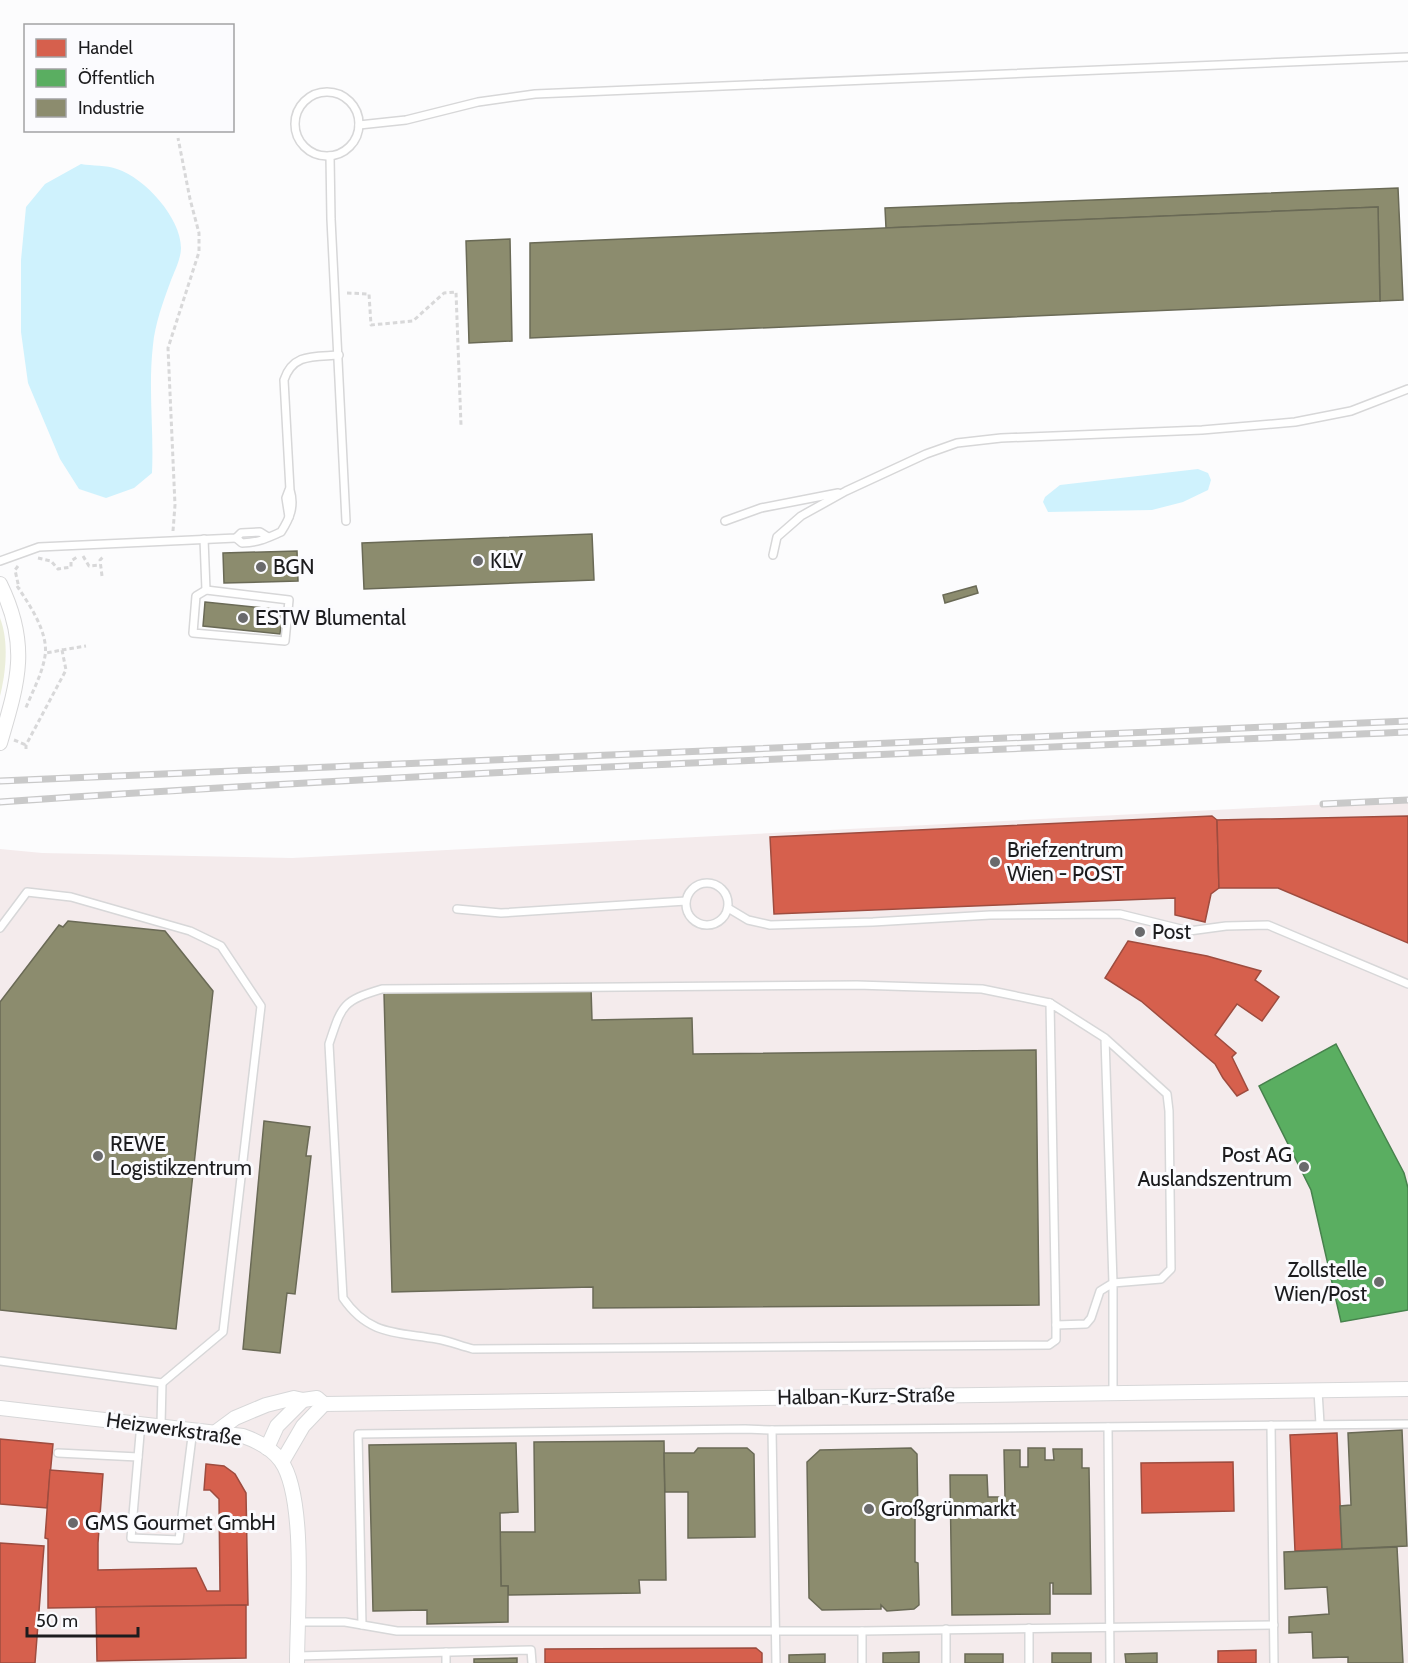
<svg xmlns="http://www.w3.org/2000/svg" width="1408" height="1663" font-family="Cabin,sans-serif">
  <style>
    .commercial { fill: #f4ebec }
    .green { fill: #ebeeda }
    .water { fill: #cff2fd }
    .shops { fill: #d6604d; stroke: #9e4c3f; stroke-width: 1.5 }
    .public { fill: #5aae61; stroke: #47824d; stroke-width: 1.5 }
    .industry { fill: #8c8c6e; stroke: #6a6a56; stroke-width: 1.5 }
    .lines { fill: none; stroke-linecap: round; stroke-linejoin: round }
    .lane-casing { stroke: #d7d7d8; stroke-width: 10 }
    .street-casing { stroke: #d7d7d8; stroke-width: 16 }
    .path { stroke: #d8d8d9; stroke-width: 3; stroke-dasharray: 4.5 3; stroke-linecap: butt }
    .lane { stroke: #fff; stroke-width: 7 }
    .street { stroke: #fff; stroke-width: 14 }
    .rail-casing { stroke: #c9c9c9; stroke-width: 7 }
    .rail { stroke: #fbfbfe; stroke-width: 4.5; stroke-dasharray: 14; stroke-linecap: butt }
    .poi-dot { fill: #6a6a6c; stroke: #fbfbfe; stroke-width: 2 }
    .labels { text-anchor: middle; stroke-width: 6; stroke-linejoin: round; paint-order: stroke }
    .poi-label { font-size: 21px; fill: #1c1c1e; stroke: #fbfbfe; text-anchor: start }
    .street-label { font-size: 21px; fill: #1c1c1e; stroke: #fbfbfe }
  </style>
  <rect width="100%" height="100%" fill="#fcfcfd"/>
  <!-- commercial -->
  <polygon class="commercial" points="1408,800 1408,1663 0,1663 0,849 42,853 292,858"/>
  <!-- green -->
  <path class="green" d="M0,618C9,641 6,672 0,696Z"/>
  <!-- water -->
  <g class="water">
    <path d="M81,164C92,166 107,165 117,169C145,178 181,218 181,248C181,259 174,272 170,283C163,302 155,324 153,345C148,388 154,429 152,473L134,488L106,498L79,489L60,459L28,383L21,332V260L26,207L45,184Z"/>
    <polygon points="1198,469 1208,473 1211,480 1208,490 1183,502 1152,510 1048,512 1043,502 1045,497 1060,485"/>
  </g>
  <!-- shops -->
  <g class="shops">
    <polygon points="1212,816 1217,820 1219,888 1211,894 1205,922 1175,915 1175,898 774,914 770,837"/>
    <polygon points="1408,816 1408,943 1278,888 1219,888 1217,820"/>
    <polygon points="1128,941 1207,956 1261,971 1255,980 1279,997 1262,1021 1237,1004 1215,1035 1236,1053 1232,1057 1248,1090 1237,1096 1223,1078 1215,1064 1141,1001 1105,978"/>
    <polygon points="1337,1433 1342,1549 1295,1551 1290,1435"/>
    <polygon points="0,1439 53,1444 47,1508 0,1504"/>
    <polygon points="1233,1462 1234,1511 1142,1513 1141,1463"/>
    <polygon points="206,1464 224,1466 235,1474 246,1493 248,1605 48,1608 48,1539 45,1538 50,1470 103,1474 98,1543 98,1570 196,1568 207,1591 220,1591 219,1499 210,1490 204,1490"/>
    <polygon points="0,1543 44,1546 35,1663 0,1663"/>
    <polygon points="246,1605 246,1658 97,1661 96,1607"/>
    <polygon points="756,1648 762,1653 762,1663 545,1663 545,1649"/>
    <polygon points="1256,1650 1256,1663 1218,1663 1218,1651"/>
  </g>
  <!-- public -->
  <polygon class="public" points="1336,1044 1404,1173 1408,1188 1408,1310 1341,1322 1311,1190 1259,1086"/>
  <!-- industry -->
  <g class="industry">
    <polygon points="1398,188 1403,300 1380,301 1378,207 886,228 885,208"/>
    <polygon points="1378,207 1380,301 530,338 530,243"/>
    <polygon points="510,239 512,341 469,343 466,241"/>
    <polygon points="592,534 594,580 364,589 362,543"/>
    <polygon points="297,551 298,581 224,583 223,553"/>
    <polygon points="976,586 978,593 945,603 943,595"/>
    <polygon points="205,602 283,610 280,634 203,626"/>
    <polygon points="68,921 165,931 213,991 176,1329 0,1310 0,1002 59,925 63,927"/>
    <polygon points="591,988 592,1020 692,1018 693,1054 1036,1050 1039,1305 593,1308 593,1287 392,1292 384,993"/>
    <polygon points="264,1121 310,1127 306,1156 311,1156 295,1294 287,1293 280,1353 243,1349"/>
    <polygon points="1402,1430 1407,1546 1342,1549 1340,1506 1351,1505 1348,1433"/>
    <polygon points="664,1441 666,1580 639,1580 640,1593 508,1595 508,1586 501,1586 500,1532 535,1532 534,1442"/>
    <polygon points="516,1443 518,1512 500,1513 501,1586 508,1586 508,1622 427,1624 427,1610 373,1611 369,1445"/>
    <polygon points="698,1448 747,1448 754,1454 755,1537 688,1538 688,1492 665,1492 664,1453 694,1453"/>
    <polygon points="911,1448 917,1454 918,1518 915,1518 915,1562 918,1563 919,1605 914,1609 887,1611 881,1605 881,1609 822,1610 809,1598 807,1462 820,1450"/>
    <polygon points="1028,1448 1045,1448 1045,1460 1054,1460 1053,1449 1082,1449 1082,1468 1089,1468 1091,1594 1053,1594 1053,1583 1050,1583 1050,1614 952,1615 950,1475 987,1475 988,1497 1005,1497 1004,1450 1020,1450 1020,1467 1028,1467"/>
    <polygon points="1397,1547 1403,1663 1348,1663 1348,1657 1313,1658 1312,1632 1289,1633 1289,1617 1329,1614 1327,1587 1285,1589 1284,1552"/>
    <polygon points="919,1652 919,1663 883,1663 883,1653"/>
    <rect x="1052" y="1653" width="39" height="10"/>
    <polygon points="1157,1653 1157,1663 1126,1663 1125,1654"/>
    <polygon points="825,1654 825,1663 789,1663 789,1655"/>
    <rect x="965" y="1654" width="38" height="9"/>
    <polygon points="517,1658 517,1663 474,1663 474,1659"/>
  </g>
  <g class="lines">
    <!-- lane casing -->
    <g class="lane-casing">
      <g id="lane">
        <circle cx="327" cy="124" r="32"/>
        <polyline points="359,125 406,120 478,102 535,94 1408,57"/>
        <polyline points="330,156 331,219 346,521"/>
        <polyline points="289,517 286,498 289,490"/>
        <polyline points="725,521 761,508 838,493"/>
        <path d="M236,538L242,543C260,542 265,539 281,532C290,518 295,506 290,490L284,380C293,353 314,357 339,355"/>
        <polyline points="204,539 206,590"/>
        <polyline points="773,555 777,537 801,516 846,491 926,454 957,443 1001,438 1202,430 1295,422 1351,411 1408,389"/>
        <polyline points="0,561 39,547 236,538 241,533 260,532 268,537"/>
        <polygon points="206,590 289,600 285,641 193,633 196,596"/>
        <circle cx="707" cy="904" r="21"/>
        <polyline points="728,908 748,920 770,925 873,922 990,915 1120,914 1189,931 1226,926 1268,925 1408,984"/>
        <polyline points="457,909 501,913 686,901"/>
        <polyline points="0,928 27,892 71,897 190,931 221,946 261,1006 223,1332 162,1383 0,1361"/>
        <path d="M1050,1003L982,989L857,985L382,989C342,1001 342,1005 329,1044L343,1298C369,1336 397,1332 437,1339C449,1341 461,1346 473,1349L1049,1345L1056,1340V1325"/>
        <polyline points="1105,1038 1050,1003 1056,1325 1086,1324 1091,1318 1100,1291 1113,1283 1161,1279 1171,1269 1169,1111 1167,1094 1105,1038 1113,1283 1113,1393"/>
        <polyline points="1318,1391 1320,1424"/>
        <polyline points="141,1423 131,1538 179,1540 193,1429"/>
        <polyline points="161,1425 162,1383"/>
        <polyline points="1271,1425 1274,1663"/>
        <polyline points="1108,1427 1110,1663"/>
        <polyline points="772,1430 776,1663"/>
        <polyline points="58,1453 138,1457"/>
        <polyline points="297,1622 345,1622 397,1631 862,1631 1274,1625"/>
        <polyline points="362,1625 358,1434 745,1429 772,1430 1408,1424"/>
        <polyline points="1029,1628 1029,1663"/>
        <polyline points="946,1629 946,1663"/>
        <polyline points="862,1631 862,1663"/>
        <polyline points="446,1652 446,1663"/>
        <polyline points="297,1656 531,1650 532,1663"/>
      </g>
    </g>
    <!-- street casing -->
    <g class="street-casing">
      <g id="street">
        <path d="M0,584C30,645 18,682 0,743"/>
        <path d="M0,1408L243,1436C257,1441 272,1448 281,1461C307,1498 297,1616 297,1663"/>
        <polyline points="216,1432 235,1418 266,1405 294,1398 303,1400 317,1398 324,1404 1408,1389"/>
        <polyline points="267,1448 277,1426 303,1400"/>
        <polyline points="282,1462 303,1426 324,1404"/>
      </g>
    </g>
    <!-- path -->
    <g class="path">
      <polyline points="347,293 369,294 371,325 413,321 444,293 456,292 461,425"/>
      <polyline points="173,531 175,505 168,348 199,252 199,233 190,199 178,138"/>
      <polyline points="83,556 89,566 100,565"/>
      <polyline points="38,558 51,561 58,569 71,567 71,561 77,557"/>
      <polyline points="18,566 15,570 19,588"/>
      <polyline points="102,576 100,560 104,556"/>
      <path d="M17,586C29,604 49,633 45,656C42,675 32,692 25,710"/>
      <polyline points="62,650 86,646"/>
      <polyline points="14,740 26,745"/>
      <polyline points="26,749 26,745 66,670 62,650 46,653"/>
    </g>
    <!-- lane -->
    <use href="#lane" class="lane"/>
    <!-- street -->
    <use href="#street" class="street"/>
    <!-- rail casing -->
    <g class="rail-casing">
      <g id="rail">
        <polyline points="0,781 1408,721"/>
        <path d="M0,802C469,770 938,752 1408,732"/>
        <polyline points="1323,804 1408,800"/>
      </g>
    </g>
    <!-- rail -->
    <use href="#rail" class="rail"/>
  </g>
  <!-- markers -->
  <g class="poi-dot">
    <circle cx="478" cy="561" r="6"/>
    <circle cx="261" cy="567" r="6"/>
    <circle cx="243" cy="618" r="6"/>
    <circle cx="995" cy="862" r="6"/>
    <circle cx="1140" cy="932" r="6"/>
    <circle cx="98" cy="1156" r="6"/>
    <circle cx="1304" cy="1167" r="6"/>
    <circle cx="1379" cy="1282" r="6"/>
    <circle cx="869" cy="1509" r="6"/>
    <circle cx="73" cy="1523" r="6"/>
  </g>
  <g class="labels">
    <!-- poi labels -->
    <g class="poi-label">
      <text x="490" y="568">KLV</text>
      <text x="273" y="574">BGN</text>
      <text x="255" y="625">ESTW Blumental</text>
      <text x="1007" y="857">Briefzentrum<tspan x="1007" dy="24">Wien - POST</tspan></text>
      <text x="1152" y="939">Post</text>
      <text x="110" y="1151">REWE<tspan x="110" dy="24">Logistikzentrum</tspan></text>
      <text x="1292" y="1162" text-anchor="end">Post AG<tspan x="1292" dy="24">Auslandszentrum</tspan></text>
      <text x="1367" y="1277" text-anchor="end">Zollstelle<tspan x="1367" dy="24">Wien/Post</tspan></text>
      <text x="881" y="1516">Großgrünmarkt</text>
      <text x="85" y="1530">GMS Gourmet GmbH</text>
    </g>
    <!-- street labels -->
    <g class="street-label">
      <text transform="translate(866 1396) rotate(-1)" y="7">Halban-Kurz-Straße</text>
      <text transform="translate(174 1429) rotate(8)" y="7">Heizwerkstraße</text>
    </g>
  </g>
  <!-- legend -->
  <rect x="24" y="24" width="210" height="108" fill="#fbfbfe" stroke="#a2a2a4" stroke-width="1.5"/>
  <rect x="36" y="39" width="30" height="18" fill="#d6604d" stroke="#a2a2a4" stroke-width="1.5"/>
  <text x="78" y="54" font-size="18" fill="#1c1c1e">Handel</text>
  <rect x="36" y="69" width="30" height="18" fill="#5aae61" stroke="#a2a2a4" stroke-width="1.5"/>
  <text x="78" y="84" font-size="18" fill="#1c1c1e">Öffentlich</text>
  <rect x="36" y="99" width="30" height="18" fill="#8c8c6e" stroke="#a2a2a4" stroke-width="1.5"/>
  <text x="78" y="114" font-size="18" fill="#1c1c1e">Industrie</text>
  <!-- scale -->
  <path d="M27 1627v9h111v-9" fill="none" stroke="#1c1c1e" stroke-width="3"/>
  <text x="36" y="1627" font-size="18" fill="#1c1c1e" stroke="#fbfbfe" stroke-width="4.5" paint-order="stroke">50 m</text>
</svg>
